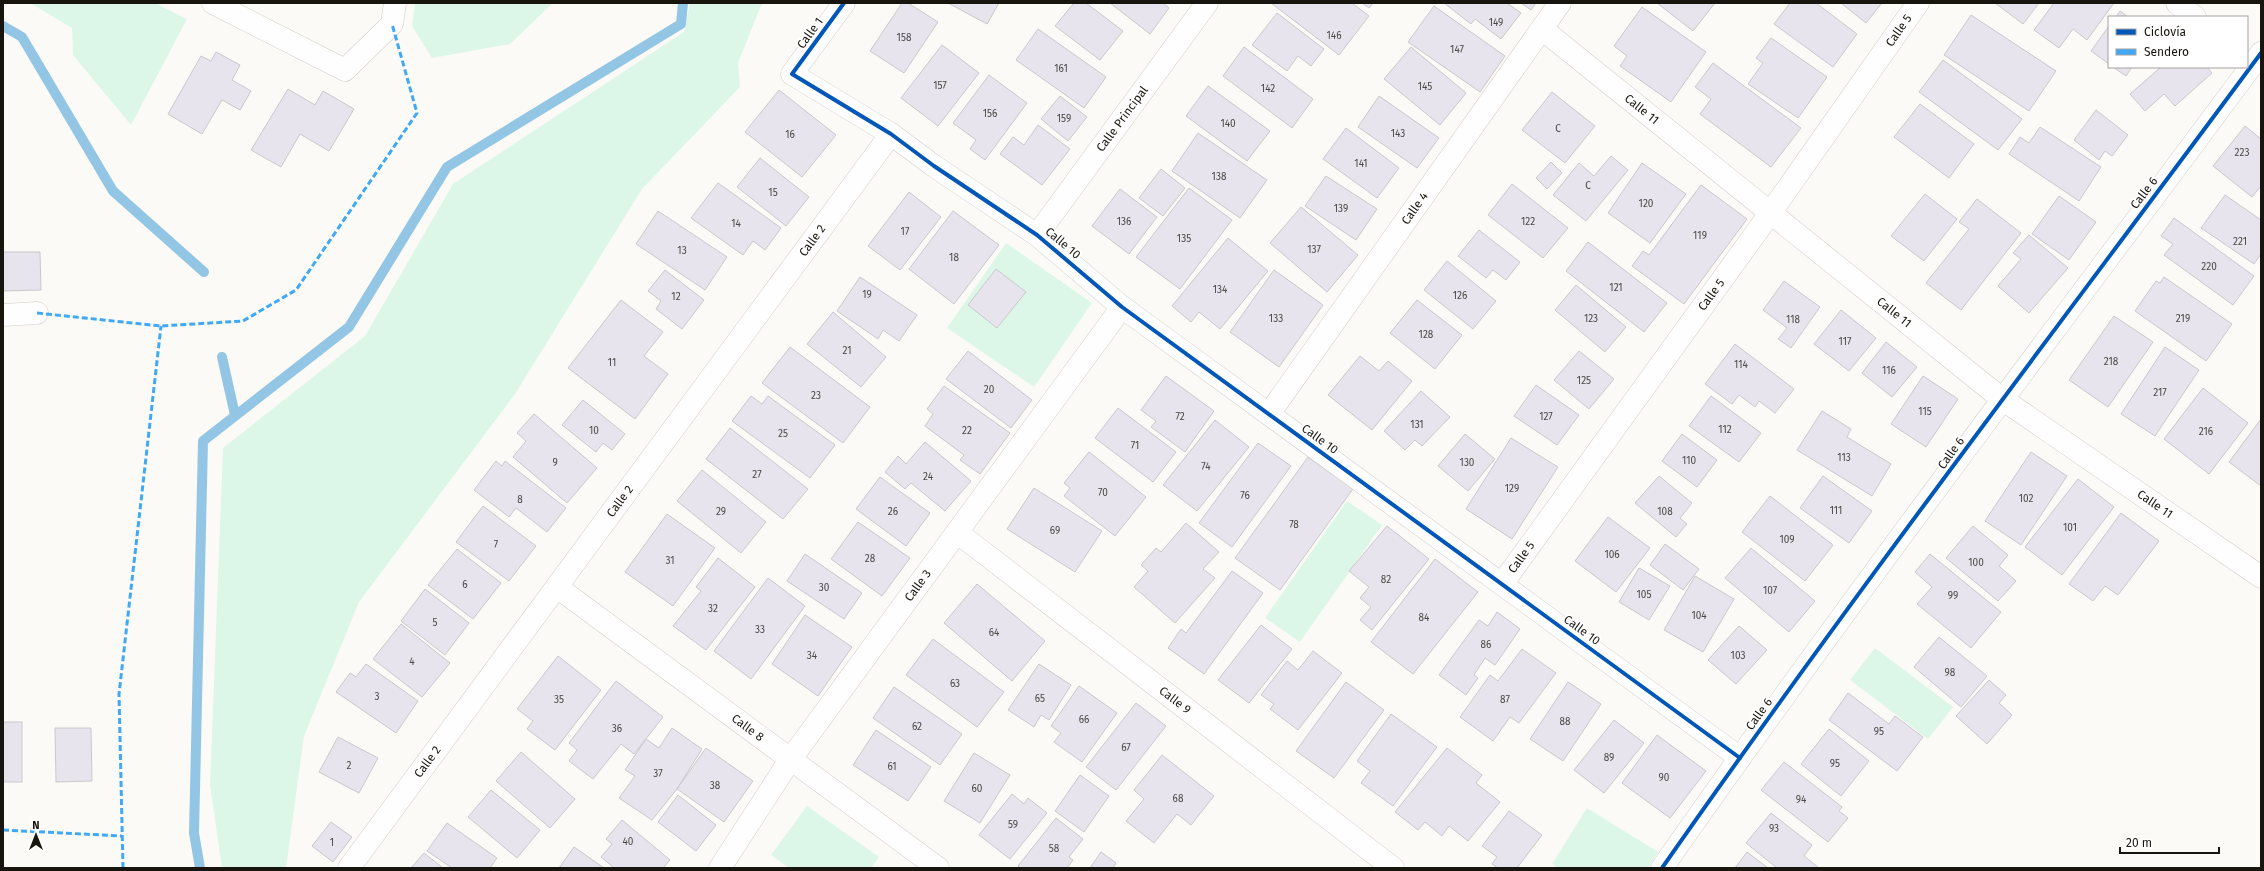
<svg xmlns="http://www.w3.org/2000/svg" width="2264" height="871" font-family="'Fira Sans',sans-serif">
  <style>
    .green { fill: #dcf7e7 }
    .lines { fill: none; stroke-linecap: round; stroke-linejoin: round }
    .stream { stroke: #93c6e4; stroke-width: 10 }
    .building { fill: #e7e4ed; stroke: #cac8cb }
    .street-casing { stroke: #d1cec8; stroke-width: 23 }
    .street { stroke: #fffefe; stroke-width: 22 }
    .quiet { stroke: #3fa9f5; stroke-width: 3; stroke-dasharray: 6 3; stroke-linecap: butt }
    .cycleway-casing { stroke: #fff; stroke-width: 6 }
    .cycleway { stroke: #0057b8; stroke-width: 4 }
    .labels { text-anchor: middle; stroke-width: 3.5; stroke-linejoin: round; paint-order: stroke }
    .number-label { font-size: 10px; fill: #4c4946 }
    .street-label { font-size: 12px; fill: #18150e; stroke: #fff }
  </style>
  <rect width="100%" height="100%" fill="#fcfaf6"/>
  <!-- green -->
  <g class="green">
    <polygon points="30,3 155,3 187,19 131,125 73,55 72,28"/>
    <polygon points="415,3 553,3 510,44 432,58 412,26"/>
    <polygon points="690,3 762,3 738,63 740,87 642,189 515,394 359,602 304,736 286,868 222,868 210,785 223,448 365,336 453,184 684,32"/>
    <polygon points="1006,243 1092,303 1034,387 947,328"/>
    <polygon points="1347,501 1382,525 1300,642 1265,618"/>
    <polygon points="1875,648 1953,707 1928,739 1850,680"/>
    <polygon points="807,806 879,857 871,868 789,868 771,855"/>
    <polygon points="1587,808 1658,852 1648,868 1558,868 1552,864"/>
  </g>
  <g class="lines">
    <!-- stream -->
    <g class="stream">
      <polyline points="3,26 22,37 113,191 204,272"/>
      <polyline points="222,357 235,415"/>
      <polyline points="200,868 194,833 203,441 349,327 447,167 681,24 683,3"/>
    </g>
  </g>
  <!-- building -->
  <g class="building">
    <polygon points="902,3 908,3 938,22 904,73 870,51"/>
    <polygon points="948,3 999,3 987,24"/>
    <polygon points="1074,3 1086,3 1123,31 1100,60 1055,26"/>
    <polygon points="1110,3 1163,3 1169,8 1150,34"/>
    <polygon points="1271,3 1352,3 1369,16 1339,55"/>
    <polygon points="1362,3 1373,3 1369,8"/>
    <polygon points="1444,3 1507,3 1521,13 1501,39 1475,19 1471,24"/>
    <polygon points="1521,3 1536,3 1531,10"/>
    <polygon points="1657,3 1715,3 1693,31"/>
    <polygon points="1790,3 1816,3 1857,34 1833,67 1774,24"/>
    <polygon points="1841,3 1882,3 1866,23"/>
    <polygon points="1995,3 2039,3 2023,24"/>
    <polygon points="2054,3 2114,3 2087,40 2073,29 2059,48 2034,30"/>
    <polygon points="1434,6 1505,56 1480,92 1408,42"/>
    <polygon points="1642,7 1706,52 1671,102 1620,66 1627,56 1614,46"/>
    <polygon points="2120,11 2128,17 2116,17"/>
    <polygon points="1277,13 1324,49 1311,66 1298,56 1287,71 1252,45"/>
    <polygon points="1971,15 2056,71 2029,111 1944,55"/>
    <polygon points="2109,26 2109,64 2091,51"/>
    <polygon points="1038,29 1106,77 1084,108 1016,60"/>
    <polygon points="1771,38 1827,77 1798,118 1748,84 1763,63 1756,58"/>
    <polygon points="942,45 979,73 938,126 901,98"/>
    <polygon points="1244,47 1313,99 1292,128 1223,76"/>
    <polygon points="1411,47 1466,93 1440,125 1384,79"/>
    <polygon points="216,52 240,65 232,80 251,91 240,110 222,100 202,134 168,114 201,56 211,61"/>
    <polygon points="1943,60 2022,119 1998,150 1919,92"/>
    <polygon points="1713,63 1801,128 1771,167 1700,114 1711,99 1695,87"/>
    <polygon points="2113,67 2132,67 2126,76"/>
    <polygon points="2161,67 2207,67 2212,73 2175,106 2164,94 2145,111 2130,94"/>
    <polygon points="989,75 1027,103 985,160 970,149 976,140 953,123"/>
    <polygon points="1208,86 1270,131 1247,161 1186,116"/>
    <polygon points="288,89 315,105 323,91 354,109 329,151 300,134 281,167 251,150"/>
    <polygon points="779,90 836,135 802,177 745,132"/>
    <polygon points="1552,92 1595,126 1565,163 1522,130"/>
    <polygon points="1060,96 1087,117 1068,141 1041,119"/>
    <polygon points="1379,96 1439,138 1417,168 1358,127"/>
    <polygon points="1920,104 1974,144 1949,178 1894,137"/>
    <polygon points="2096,110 2128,135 2112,156 2105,151 2099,160 2074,140"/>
    <polygon points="1038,125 1070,149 1042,185 1000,154 1013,137 1024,145"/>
    <polygon points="2245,126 2261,139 2261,186 2252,197 2213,166"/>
    <polygon points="2040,127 2101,167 2079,201 2009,154 2020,137 2029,143"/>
    <polygon points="1346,128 1399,168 1377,198 1323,159"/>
    <polygon points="1198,133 1267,180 1240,218 1172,171"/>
    <polygon points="1611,156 1628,170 1586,221 1553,195 1579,163 1594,176"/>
    <polygon points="760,158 809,197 786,226 737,187"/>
    <polygon points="1551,162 1562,173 1547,189 1536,178"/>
    <polygon points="1642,163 1686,194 1650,243 1608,213"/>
    <polygon points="1161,169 1185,188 1163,216 1139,198"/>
    <polygon points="1326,176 1377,209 1356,240 1305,206"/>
    <polygon points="718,183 781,228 765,250 753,241 743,255 691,218"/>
    <polygon points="1512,184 1568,228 1543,258 1488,215"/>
    <polygon points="1701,185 1747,219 1684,304 1632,266 1643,251 1649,255"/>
    <polygon points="1189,188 1232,220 1180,289 1136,257"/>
    <polygon points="1120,189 1157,217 1129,254 1092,226"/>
    <polygon points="909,192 941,217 900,270 868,246"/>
    <polygon points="1925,194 1957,219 1924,261 1891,236"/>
    <polygon points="2225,195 2261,220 2261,254 2254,264 2201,228"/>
    <polygon points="2059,196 2096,222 2069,260 2032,234"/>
    <polygon points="1977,199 2021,233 1961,310 1926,283 1969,229 1959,222"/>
    <polygon points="1301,207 1358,255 1327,292 1270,243"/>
    <polygon points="658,211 727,257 705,290 636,244"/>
    <polygon points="953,211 999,245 954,304 909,269"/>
    <polygon points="2174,218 2254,276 2233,305 2164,255 2173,244 2161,236"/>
    <polygon points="1479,230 1520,262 1506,280 1493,270 1486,278 1458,256"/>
    <polygon points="2029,235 2068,268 2029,313 1998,286 2021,259 2013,253"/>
    <polygon points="1228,238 1268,271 1220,329 1199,312 1191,322 1172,306"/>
    <polygon points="1588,242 1667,303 1644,332 1566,271"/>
    <polygon points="3,252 40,252 41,290 3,291"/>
    <polygon points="1447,261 1496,301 1473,329 1424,290"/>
    <polygon points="996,269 1026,292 997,328 968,305"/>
    <polygon points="665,270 704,300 682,329 656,309 661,301 648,291"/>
    <polygon points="1274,270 1323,305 1279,367 1230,332"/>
    <polygon points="860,277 917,315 899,341 883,330 878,339 837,311"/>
    <polygon points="2164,277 2232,324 2206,361 2135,311 2156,281 2160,283"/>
    <polygon points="1784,281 1820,307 1791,348 1778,339 1787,328 1763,310"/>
    <polygon points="1576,285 1626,327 1605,352 1555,310"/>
    <polygon points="621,300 663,332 644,356 668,374 635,419 568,368"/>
    <polygon points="1417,300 1462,335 1435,369 1390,333"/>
    <polygon points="1841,310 1876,338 1849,371 1814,344"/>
    <polygon points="833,312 886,357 861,387 807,344"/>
    <polygon points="2114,316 2153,342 2108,407 2069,380"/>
    <polygon points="1886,342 1917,367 1892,397 1862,373"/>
    <polygon points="1735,344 1794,389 1775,413 1759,401 1755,407 1739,395 1732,404 1705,384"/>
    <polygon points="790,347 870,407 843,443 762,383"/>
    <polygon points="2165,347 2199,370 2155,436 2121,414"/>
    <polygon points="968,351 1032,400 1011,428 946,379"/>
    <polygon points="1579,351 1614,379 1589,409 1554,380"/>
    <polygon points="1360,356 1379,371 1388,361 1412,381 1372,430 1328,395"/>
    <polygon points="1166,376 1214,411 1185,452 1151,427 1156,421 1141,410"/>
    <polygon points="1923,376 1958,399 1926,447 1891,424"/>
    <polygon points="1536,385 1579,415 1557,445 1514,416"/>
    <polygon points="944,386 1010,433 980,474 960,460 964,455 925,426 933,414 927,409"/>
    <polygon points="2203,388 2248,423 2209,474 2164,439"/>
    <polygon points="1421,391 1450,417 1422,446 1415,440 1405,450 1384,431"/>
    <polygon points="751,396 762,404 768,396 835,445 810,478 732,421"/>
    <polygon points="1711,396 1761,433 1739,462 1689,426"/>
    <polygon points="583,400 625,434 612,450 603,443 596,452 562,425"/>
    <polygon points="1118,408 1176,452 1153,482 1095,438"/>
    <polygon points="1822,411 1851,429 1847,437 1891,464 1872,496 1797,450"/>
    <polygon points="534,414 597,468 567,503 513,457 526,441 517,433"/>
    <polygon points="2261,419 2261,486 2229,462"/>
    <polygon points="1215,420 1249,447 1197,511 1163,485"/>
    <polygon points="730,428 808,489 783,519 706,459"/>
    <polygon points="1465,434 1495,459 1468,491 1438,466"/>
    <polygon points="1682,434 1717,460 1697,487 1662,461"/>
    <polygon points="1511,438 1558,467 1512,539 1466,509"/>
    <polygon points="925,442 971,481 945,511 911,483 905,489 885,472 898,456 906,464"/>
    <polygon points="1258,443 1291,466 1232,547 1199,523"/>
    <polygon points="1089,452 1146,497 1115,536 1064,496 1070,488 1064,483"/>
    <polygon points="2031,452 2067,476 2021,545 1985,521"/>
    <polygon points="1308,457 1353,489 1280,590 1235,558"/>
    <polygon points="496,461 502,466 505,461 566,508 547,532 516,508 509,517 474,490"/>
    <polygon points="702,470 766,522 741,553 677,501"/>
    <polygon points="1659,476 1692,503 1680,518 1687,524 1676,537 1635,503"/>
    <polygon points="1823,476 1872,511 1849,543 1800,508"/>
    <polygon points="880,477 930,513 906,546 856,509"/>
    <polygon points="2078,479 2114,507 2062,575 2025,547"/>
    <polygon points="1034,488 1102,531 1075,572 1007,529"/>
    <polygon points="1770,496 1833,545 1805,581 1742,532"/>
    <polygon points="483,506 536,546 509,581 456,542"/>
    <polygon points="2121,513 2159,541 2118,595 2105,586 2093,601 2069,584"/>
    <polygon points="667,514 715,548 673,606 625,572"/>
    <polygon points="1608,517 1650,548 1616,592 1575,561"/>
    <polygon points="858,522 910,558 882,596 831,559"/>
    <polygon points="1186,523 1219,552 1203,569 1215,578 1175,623 1134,587 1148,571 1141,565 1156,548 1161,552"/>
    <polygon points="1387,526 1429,559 1372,630 1360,620 1371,607 1360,598 1369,587 1349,571"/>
    <polygon points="1973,526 2008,555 1999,566 2016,581 1998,601 1946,558"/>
    <polygon points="1665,544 1699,569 1683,590 1650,565"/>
    <polygon points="1751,548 1815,601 1789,632 1725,578"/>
    <polygon points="457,549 501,583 473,619 428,585"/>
    <polygon points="805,554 862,593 844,619 787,581"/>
    <polygon points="1930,554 2001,612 1971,648 1917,604 1932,587 1915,572"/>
    <polygon points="718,558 755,587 706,650 673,626 701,591 696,587"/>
    <polygon points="1435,559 1478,592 1413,674 1371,642"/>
    <polygon points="1639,568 1670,586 1649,620 1619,602"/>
    <polygon points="1232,571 1263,593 1204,674 1168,648 1181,629 1186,633"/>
    <polygon points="1695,576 1734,599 1703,652 1664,630"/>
    <polygon points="768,578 805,606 751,679 714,651"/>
    <polygon points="977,584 1045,641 1012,681 944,623"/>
    <polygon points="425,589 469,623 445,655 401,621"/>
    <polygon points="1497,612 1520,629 1495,665 1485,658 1474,675 1478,678 1466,695 1439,675 1479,620 1488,626"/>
    <polygon points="805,615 852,647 818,696 772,664"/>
    <polygon points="401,624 450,663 422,697 373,659"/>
    <polygon points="1261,625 1292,649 1249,703 1218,680"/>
    <polygon points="1739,626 1767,650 1736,684 1708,660"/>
    <polygon points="1939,637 1987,676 1961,707 1914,667"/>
    <polygon points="933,639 1004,692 977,727 906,675"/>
    <polygon points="1522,649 1556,673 1519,723 1510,717 1493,741 1460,717 1490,675 1498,681"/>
    <polygon points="1313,651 1342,673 1298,730 1270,709 1274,704 1261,695 1287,661 1298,670"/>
    <polygon points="558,656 601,690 555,750 527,729 533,721 517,709"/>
    <polygon points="366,664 418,701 396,733 336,692 350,673 356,677"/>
    <polygon points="1039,664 1071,685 1049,720 1041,715 1034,727 1008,710"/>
    <polygon points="1989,680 2006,695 1999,703 2012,715 1987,744 1956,716"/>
    <polygon points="616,681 663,717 634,754 621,744 593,779 569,761 577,750 569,743"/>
    <polygon points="1346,682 1384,710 1334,778 1296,751"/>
    <polygon points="1568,682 1601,704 1563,761 1530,739"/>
    <polygon points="1079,686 1117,713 1082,762 1054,742 1061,733 1051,726"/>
    <polygon points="894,687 962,734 940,765 873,718"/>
    <polygon points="1848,693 1889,724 1895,716 1923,737 1897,771 1829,720"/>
    <polygon points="1136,703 1166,726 1116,790 1086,767"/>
    <polygon points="1391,714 1437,747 1393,806 1361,783 1370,771 1357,761"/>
    <polygon points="1614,720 1644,743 1604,793 1574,770"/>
    <rect x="3" y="722" width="19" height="60"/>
    <polygon points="55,728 91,728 92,781 56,782"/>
    <polygon points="672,728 702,749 677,789 652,820 619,798 635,776 625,770 646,739 659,748"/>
    <polygon points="1829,729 1869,761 1841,796 1801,764"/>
    <polygon points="876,730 931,767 908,801 853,765"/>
    <polygon points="1657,735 1706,771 1670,818 1622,783"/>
    <polygon points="338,737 378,758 359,793 319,772"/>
    <polygon points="706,748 753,781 724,822 677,789"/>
    <polygon points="1447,748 1482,775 1476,783 1500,802 1468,841 1449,826 1442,836 1425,822 1418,830 1395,812"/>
    <polygon points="521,752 575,799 550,828 496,781"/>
    <polygon points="974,753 1010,775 980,823 944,801"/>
    <polygon points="1162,755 1214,796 1191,825 1177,814 1154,843 1126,821 1144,799 1134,790"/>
    <polygon points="1784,762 1842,807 1839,811 1848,818 1828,842 1761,790"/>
    <polygon points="1080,775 1109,796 1084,832 1055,811"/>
    <polygon points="491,790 540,830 517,858 468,817"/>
    <polygon points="1012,794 1024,804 1028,798 1047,813 1010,859 979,835"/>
    <polygon points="678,795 716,825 696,851 658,822"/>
    <polygon points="1509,811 1542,835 1517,868 1498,868 1492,864 1497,857 1482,846"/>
    <polygon points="1771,813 1812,845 1804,856 1819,868 1777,868 1746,843"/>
    <polygon points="1056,818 1083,839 1069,857 1073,860 1067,868 1020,868 1018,866"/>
    <polygon points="622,820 670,860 663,868 614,868 601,857 612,844 606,839"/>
    <polygon points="331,822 352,837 333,862 312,846"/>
    <polygon points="447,823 497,858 490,868 452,868 427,851"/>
    <polygon points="574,847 604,868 559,868"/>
    <polygon points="1101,852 1116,863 1113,868 1090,868"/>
    <polygon points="1747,852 1768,868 1735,868"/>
    <polygon points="424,853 443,868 411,868"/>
  </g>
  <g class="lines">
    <!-- street casing -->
    <g class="street-casing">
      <g id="street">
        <polyline points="213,3 345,70 392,24 395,3"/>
        <polyline points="844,3 792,74 891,134 934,166 1037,235 1122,307 1740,758"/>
        <polyline points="2177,3 2195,17"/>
        <path id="s1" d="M1542,29L2002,399L2261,577"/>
        <path id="s2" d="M1037,235L1207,3"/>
        <polyline points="3,315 37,313"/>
        <path id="s3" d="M1269,414L1560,3"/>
        <path id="s4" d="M958,533L1393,868"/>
        <path id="s5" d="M1502,584L1771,212L1918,3"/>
        <path id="s6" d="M557,587L938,868"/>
        <path id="s7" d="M349,868L891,134"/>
        <path id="s8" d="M720,868L790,760L1122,307"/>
        <path d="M1662,868C1855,592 2060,324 2261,53"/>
      </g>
    </g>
    <!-- street -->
    <use href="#street" class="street"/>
    <!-- quiet -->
    <g class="quiet">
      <polyline points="37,313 161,326 243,321 296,290 417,113 392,24"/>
      <polyline points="3,830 122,836"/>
      <polyline points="123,868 119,694 161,326"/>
    </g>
    <!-- cycleway casing -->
    <g class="cycleway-casing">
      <g id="cycleway">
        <polyline points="844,3 792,74 891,134 934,166 1037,235 1122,307 1740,758"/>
        <path d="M1662,868C1855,592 2060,324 2261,53"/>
      </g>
    </g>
    <!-- cycleway -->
    <use href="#cycleway" class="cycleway"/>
  </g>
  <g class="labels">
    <!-- number labels -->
    <g class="number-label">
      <text x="1496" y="26">149</text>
      <text x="1334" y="39">146</text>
      <text x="904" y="41">158</text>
      <text x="1457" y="53">147</text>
      <text x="1061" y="72">161</text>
      <text x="940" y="89">157</text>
      <text x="1425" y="90">145</text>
      <text x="1268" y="92">142</text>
      <text x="990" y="117">156</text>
      <text x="1064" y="122">159</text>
      <text x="1228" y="127">140</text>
      <text x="1558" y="132">C</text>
      <text x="1398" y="137">143</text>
      <text x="790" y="138">16</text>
      <text x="2242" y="156">223</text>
      <text x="1361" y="167">141</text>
      <text x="1219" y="180">138</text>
      <text x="1588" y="189">C</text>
      <text x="773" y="196">15</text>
      <text x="1646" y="207">120</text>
      <text x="1341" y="212">139</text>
      <text x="1124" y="225">136</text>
      <text x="1528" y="225">122</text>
      <text x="736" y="227">14</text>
      <text x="905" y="235">17</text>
      <text x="1700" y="239">119</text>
      <text x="1184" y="242">135</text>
      <text x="2240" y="245">221</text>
      <text x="1314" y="253">137</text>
      <text x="682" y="254">13</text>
      <text x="954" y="261">18</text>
      <text x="2209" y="270">220</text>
      <text x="1616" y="291">121</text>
      <text x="1220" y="293">134</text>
      <text x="867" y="298">19</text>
      <text x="1460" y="299">126</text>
      <text x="676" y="300">12</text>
      <text x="1276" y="322">133</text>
      <text x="1591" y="322">123</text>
      <text x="2183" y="322">219</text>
      <text x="1793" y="323">118</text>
      <text x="1426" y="338">128</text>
      <text x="1845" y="345">117</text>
      <text x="847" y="354">21</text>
      <text x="2111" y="365">218</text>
      <text x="612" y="366">11</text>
      <text x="1741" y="368">114</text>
      <text x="1889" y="374">116</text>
      <text x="1584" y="384">125</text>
      <text x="989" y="393">20</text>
      <text x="2160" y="396">217</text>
      <text x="816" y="399">23</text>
      <text x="1925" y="415">115</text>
      <text x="1180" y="420">72</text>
      <text x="1546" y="420">127</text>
      <text x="1417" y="428">131</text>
      <text x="1725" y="433">112</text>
      <text x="594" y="434">10</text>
      <text x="967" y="434">22</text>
      <text x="2206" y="435">216</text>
      <text x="783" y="437">25</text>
      <text x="1135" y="449">71</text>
      <text x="1844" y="461">113</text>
      <text x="1689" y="464">110</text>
      <text x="555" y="466">9</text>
      <text x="1467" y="466">130</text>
      <text x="1206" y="470">74</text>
      <text x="757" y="478">27</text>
      <text x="928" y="480">24</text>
      <text x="1512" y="492">129</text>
      <text x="1103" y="496">70</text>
      <text x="1245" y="499">76</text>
      <text x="2026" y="502">102</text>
      <text x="520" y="503">8</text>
      <text x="1836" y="514">111</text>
      <text x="721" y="515">29</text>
      <text x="893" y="515">26</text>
      <text x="1665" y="515">108</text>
      <text x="1294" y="528">78</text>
      <text x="2070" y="531">101</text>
      <text x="1055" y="534">69</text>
      <text x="1787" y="543">109</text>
      <text x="496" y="548">7</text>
      <text x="1612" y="558">106</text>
      <text x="870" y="562">28</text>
      <text x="670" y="564">31</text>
      <text x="1976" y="566">100</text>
      <text x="1386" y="583">82</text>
      <text x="465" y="588">6</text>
      <text x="824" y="591">30</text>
      <text x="1770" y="594">107</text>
      <text x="1644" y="598">105</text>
      <text x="1953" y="599">99</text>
      <text x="713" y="612">32</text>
      <text x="1699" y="619">104</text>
      <text x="1424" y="621">84</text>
      <text x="435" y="626">5</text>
      <text x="760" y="633">33</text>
      <text x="994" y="636">64</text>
      <text x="1486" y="648">86</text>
      <text x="812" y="659">34</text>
      <text x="1738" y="659">103</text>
      <text x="412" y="665">4</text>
      <text x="1950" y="676">98</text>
      <text x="955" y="687">63</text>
      <text x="377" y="700">3</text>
      <text x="1040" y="702">65</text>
      <text x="559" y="703">35</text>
      <text x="1505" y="703">87</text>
      <text x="1084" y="723">66</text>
      <text x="1565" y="725">88</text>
      <text x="917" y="730">62</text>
      <text x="617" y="732">36</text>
      <text x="1879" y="735">95</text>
      <text x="1126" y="751">67</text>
      <text x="1609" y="761">89</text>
      <text x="1835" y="767">95</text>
      <text x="349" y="769">2</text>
      <text x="892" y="770">61</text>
      <text x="658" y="777">37</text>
      <text x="1664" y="781">90</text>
      <text x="715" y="789">38</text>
      <text x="977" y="792">60</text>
      <text x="1178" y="802">68</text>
      <text x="1801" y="803">94</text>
      <text x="1013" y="828">59</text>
      <text x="1774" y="832">93</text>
      <text x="628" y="845">40</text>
      <text x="332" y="846">1</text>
      <text x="1054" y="852">58</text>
    </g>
    <!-- street labels -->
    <g class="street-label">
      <text dy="4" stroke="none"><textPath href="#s5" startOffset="681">Calle 5</textPath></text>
      <text transform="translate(810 33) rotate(-54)" y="4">Calle 1</text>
      <text dy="4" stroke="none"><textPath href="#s1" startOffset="128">Calle 11</textPath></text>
      <text dy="4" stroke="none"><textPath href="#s2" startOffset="144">Calle Principal</textPath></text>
      <text transform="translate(2144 193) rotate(-53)" y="4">Calle 6</text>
      <text dy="4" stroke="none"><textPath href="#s3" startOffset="252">Calle 4</textPath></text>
      <text dy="4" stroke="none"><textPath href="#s7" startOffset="780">Calle 2</textPath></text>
      <text transform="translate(1063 243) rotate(40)" y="4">Calle 10</text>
      <text dy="4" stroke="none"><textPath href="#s5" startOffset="357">Calle 5</textPath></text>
      <text dy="4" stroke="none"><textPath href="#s1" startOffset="452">Calle 11</textPath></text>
      <text transform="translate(1320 439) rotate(36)" y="4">Calle 10</text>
      <text transform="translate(1951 453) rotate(-54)" y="4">Calle 6</text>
      <text dy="4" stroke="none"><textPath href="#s7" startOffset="456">Calle 2</textPath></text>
      <text dy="4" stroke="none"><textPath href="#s1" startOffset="776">Calle 11</textPath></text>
      <text dy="4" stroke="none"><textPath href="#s5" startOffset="33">Calle 5</textPath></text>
      <text dy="4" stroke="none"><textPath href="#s8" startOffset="345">Calle 3</textPath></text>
      <text transform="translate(1582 630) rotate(36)" y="4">Calle 10</text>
      <text dy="4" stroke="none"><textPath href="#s4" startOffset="274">Calle 9</textPath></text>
      <text transform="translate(1759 714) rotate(-54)" y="4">Calle 6</text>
      <text dy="4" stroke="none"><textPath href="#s6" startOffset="237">Calle 8</textPath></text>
      <text dy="4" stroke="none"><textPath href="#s7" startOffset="132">Calle 2</textPath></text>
    </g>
  </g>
  <!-- border -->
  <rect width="2264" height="871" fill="none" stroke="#18150e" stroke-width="8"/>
  <!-- legend -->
  <rect x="2108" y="16" width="140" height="52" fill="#ffffff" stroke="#a3a19f"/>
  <rect x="2116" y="29" width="20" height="6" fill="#0057b8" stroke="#a3a19f"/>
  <text x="2144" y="36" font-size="12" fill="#18150e">Ciclovía</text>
  <rect x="2116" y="49" width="20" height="6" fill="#3fa9f5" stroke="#a3a19f"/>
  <text x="2144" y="56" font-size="12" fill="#18150e">Sendero</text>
  <!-- north arrow -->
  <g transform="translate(36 835)" stroke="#ffffff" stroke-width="3" paint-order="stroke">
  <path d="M0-3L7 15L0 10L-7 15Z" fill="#18150e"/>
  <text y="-6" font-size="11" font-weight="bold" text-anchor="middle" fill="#18150e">N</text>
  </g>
  <!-- scale -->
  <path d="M2120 847v6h99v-6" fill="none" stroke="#18150e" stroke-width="2"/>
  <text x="2126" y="847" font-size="12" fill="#18150e" stroke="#ffffff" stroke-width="3" paint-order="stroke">20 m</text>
</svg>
